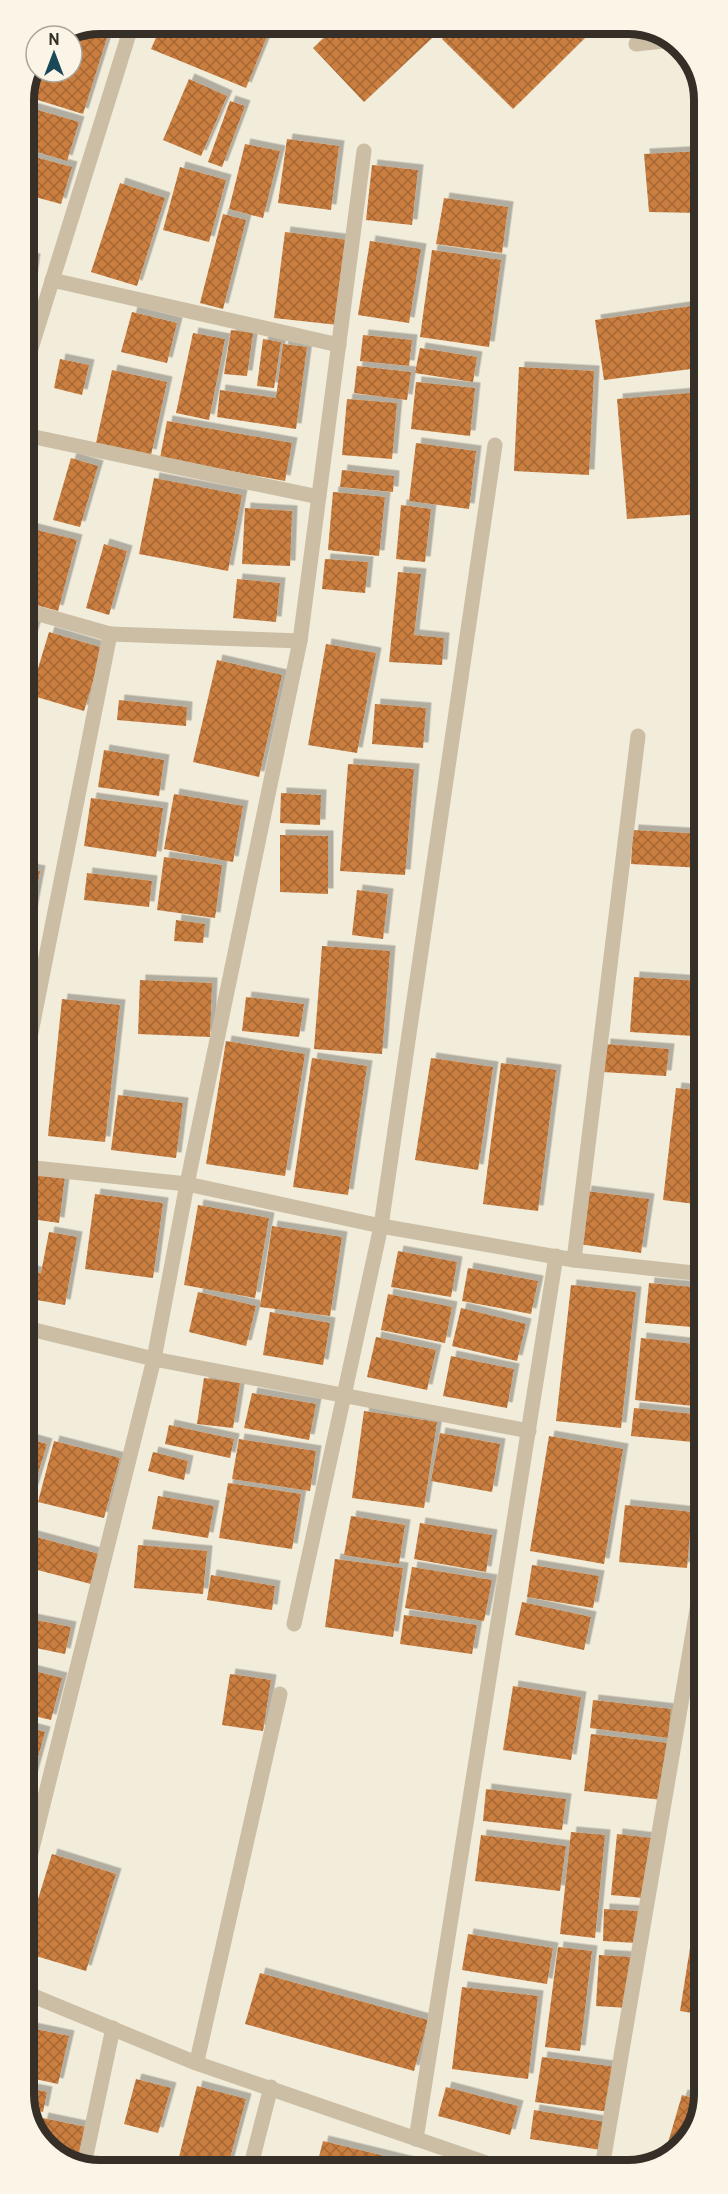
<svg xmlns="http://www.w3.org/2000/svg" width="728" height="2194" font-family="Overpass,sans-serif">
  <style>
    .building { fill: url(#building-cross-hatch); filter: url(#shadow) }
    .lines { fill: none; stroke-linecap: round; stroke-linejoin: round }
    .street { stroke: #cbbea5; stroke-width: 15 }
    .rim { fill: none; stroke: #362f27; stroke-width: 8 }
  </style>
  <defs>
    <pattern id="building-cross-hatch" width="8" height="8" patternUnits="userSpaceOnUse" patternTransform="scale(1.5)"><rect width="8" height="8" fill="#ca7e40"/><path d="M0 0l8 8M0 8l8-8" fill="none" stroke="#a56836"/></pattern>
    <filter id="shadow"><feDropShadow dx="5.5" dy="-5.5" stdDeviation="0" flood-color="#0004"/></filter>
  </defs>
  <rect width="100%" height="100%" fill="#f2ecda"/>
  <!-- building -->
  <g class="building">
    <polygon points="162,24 258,24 270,29 246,88 151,49"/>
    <polygon points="339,24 447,24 364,102 313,48"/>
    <polygon points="457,24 599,24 513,109 442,39"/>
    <polygon points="98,25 110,28 83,114 25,96 35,72 72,72 72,36"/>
    <polygon points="189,79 227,96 201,156 163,140"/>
    <polygon points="230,101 245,106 222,167 208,162"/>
    <polygon points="24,106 79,122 67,161 24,148"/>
    <polygon points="287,139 339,146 331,210 278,203"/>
    <polygon points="245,144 280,151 263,218 229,209"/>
    <polygon points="702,151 702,213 649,212 644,154"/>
    <polygon points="24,154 72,167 61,204 24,194"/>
    <polygon points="372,165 418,170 412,225 366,220"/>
    <polygon points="180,167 226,180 209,242 163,230"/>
    <polygon points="120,183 165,198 137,286 91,272"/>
    <polygon points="444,198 508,207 502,253 436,244"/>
    <polygon points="223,214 246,220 223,309 200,303"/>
    <polygon points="285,232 348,240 338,325 274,318"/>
    <polygon points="370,241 421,249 409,323 358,315"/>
    <polygon points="432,250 501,260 489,347 420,337"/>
    <polygon points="24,258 35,259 31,286 24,285"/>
    <polygon points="691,306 699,368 604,380 595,320"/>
    <polygon points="132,312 177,323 167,363 121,352"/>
    <polygon points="231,330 253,333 247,376 224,374"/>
    <polygon points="193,333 225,339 209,420 176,413"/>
    <polygon points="363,335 412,340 409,366 360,361"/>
    <polygon points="263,339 281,342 274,388 257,386"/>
    <polygon points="283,344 307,347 296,429 217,417 220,390 276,398"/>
    <polygon points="420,348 477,357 473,382 415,373"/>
    <polygon points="60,359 89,365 82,395 54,388"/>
    <polygon points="357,366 411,372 407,400 354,393"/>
    <polygon points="519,367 594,371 589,475 514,471"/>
    <polygon points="112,370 167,382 151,455 96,443"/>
    <polygon points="416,382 475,388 470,436 411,429"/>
    <polygon points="702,392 702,514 627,519 617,399"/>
    <polygon points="347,399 397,403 392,459 342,455"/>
    <polygon points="167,421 292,443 285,481 160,458"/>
    <polygon points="416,443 476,451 469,509 409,501"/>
    <polygon points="71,458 98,466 80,527 53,520"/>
    <polygon points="342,470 394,476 393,492 340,487"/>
    <polygon points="154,478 242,495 228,571 139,554"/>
    <polygon points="333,492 385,497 379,556 328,550"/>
    <polygon points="401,505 431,509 425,562 396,559"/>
    <polygon points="245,508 292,511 290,566 242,564"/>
    <polygon points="25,527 77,540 58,611 25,602"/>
    <polygon points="104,544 127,551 109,615 86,608"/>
    <polygon points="325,559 368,562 365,593 322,589"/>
    <polygon points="398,572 421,574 414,635 444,638 442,665 389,662"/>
    <polygon points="237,579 280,583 276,622 233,618"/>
    <polygon points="25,622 36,625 25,660"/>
    <polygon points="49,632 103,648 84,711 30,695"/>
    <polygon points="326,644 376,653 357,753 308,745"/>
    <polygon points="217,660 282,675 259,777 193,762"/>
    <polygon points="119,700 187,707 186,726 117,720"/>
    <polygon points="375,704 426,708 423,748 372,744"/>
    <polygon points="104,750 164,760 159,796 98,787"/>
    <polygon points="348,764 414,769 405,875 340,871"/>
    <polygon points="281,793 321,795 320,825 280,823"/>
    <polygon points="174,794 243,806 233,862 164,849"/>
    <polygon points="91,798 163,808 156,857 84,846"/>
    <polygon points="633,830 702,834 702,868 631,864"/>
    <polygon points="280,835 328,836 328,894 280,892"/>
    <polygon points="164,857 222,865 215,918 157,910"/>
    <polygon points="25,868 40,871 32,913 25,912"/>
    <polygon points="87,873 152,881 149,907 84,900"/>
    <polygon points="357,890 388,894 383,939 352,935"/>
    <polygon points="176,920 205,924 203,943 174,941"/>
    <polygon points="322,946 390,951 382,1054 314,1049"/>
    <polygon points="634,977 698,981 694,1036 630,1032"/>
    <polygon points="140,980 212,983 210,1037 138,1034"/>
    <polygon points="246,997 304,1004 299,1037 242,1031"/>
    <polygon points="62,999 120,1005 105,1142 48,1136"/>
    <polygon points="226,1041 305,1054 285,1176 206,1164"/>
    <polygon points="605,1044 669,1049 666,1076 603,1072"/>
    <polygon points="312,1058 367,1066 348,1195 293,1187"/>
    <polygon points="431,1058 493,1067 478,1170 415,1160"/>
    <polygon points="501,1063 556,1070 538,1211 483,1204"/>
    <polygon points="676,1088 703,1091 703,1205 663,1200"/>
    <polygon points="118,1095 183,1103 176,1158 111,1150"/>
    <polygon points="25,1170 65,1176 59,1223 25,1218"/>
    <polygon points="586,1191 649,1199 641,1253 579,1244"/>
    <polygon points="95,1194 163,1203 153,1278 85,1269"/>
    <polygon points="198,1205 269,1218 255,1298 184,1285"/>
    <polygon points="272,1226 342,1237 330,1316 260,1307"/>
    <polygon points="49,1232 77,1237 65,1305 26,1298 26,1270 41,1273"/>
    <polygon points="398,1251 457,1262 451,1297 391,1287"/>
    <polygon points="468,1268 538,1281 531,1314 462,1301"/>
    <polygon points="649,1283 703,1288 703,1328 645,1323"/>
    <polygon points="571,1285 636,1292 621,1428 556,1421"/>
    <polygon points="198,1292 256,1306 246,1346 189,1332"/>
    <polygon points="388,1294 452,1307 445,1343 381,1330"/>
    <polygon points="461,1308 526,1324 517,1361 452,1346"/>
    <polygon points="270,1312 330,1323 323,1365 263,1355"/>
    <polygon points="376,1337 436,1350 427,1390 367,1377"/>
    <polygon points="641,1338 703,1345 703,1407 635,1400"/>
    <polygon points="451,1356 514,1369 507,1408 443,1396"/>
    <polygon points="204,1378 240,1383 233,1428 197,1424"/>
    <polygon points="252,1393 316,1404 309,1440 244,1428"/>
    <polygon points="634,1408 703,1415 703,1443 631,1436"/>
    <polygon points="364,1411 437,1422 424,1508 352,1498"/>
    <polygon points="169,1425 234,1439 230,1458 165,1444"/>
    <polygon points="440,1433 500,1444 492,1492 431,1481"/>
    <polygon points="549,1436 623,1449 604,1564 530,1551"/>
    <polygon points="29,1439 47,1444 33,1490 26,1488 26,1451"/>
    <polygon points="239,1439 316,1451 310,1491 232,1479"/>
    <polygon points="54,1441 120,1458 104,1518 38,1502"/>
    <polygon points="153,1452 188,1461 184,1480 148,1471"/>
    <polygon points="228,1483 301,1494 292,1549 219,1538"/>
    <polygon points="158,1496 214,1506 208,1538 152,1529"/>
    <polygon points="625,1505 692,1512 687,1568 619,1562"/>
    <polygon points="351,1516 405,1525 399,1564 344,1555"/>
    <polygon points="420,1523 492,1535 486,1572 414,1559"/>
    <polygon points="29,1535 99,1554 91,1584 26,1567"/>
    <polygon points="138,1545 207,1551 203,1594 134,1588"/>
    <polygon points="335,1559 403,1568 393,1637 325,1627"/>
    <polygon points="532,1565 599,1576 593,1608 527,1597"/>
    <polygon points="412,1567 492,1580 484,1621 405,1608"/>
    <polygon points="211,1575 275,1586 272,1610 207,1600"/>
    <polygon points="522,1602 591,1617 584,1650 515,1635"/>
    <polygon points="404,1615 477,1625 472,1654 400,1644"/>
    <polygon points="26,1618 71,1627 65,1654 26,1646"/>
    <polygon points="26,1669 62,1678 51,1720 26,1714"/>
    <polygon points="230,1674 271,1680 263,1731 222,1725"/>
    <polygon points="513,1686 581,1697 571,1760 503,1750"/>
    <polygon points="593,1700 671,1709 668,1738 590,1728"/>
    <polygon points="26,1727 45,1732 30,1786 26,1785"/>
    <polygon points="591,1734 668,1743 662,1800 584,1791"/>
    <polygon points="486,1789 566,1799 562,1830 483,1821"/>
    <polygon points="571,1832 605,1835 595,1938 560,1934"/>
    <polygon points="617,1834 651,1838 644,1898 611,1895"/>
    <polygon points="481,1835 566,1846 560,1891 475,1881"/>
    <polygon points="52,1854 116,1874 86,1971 26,1953 26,1938"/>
    <polygon points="604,1909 638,1911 636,1943 603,1941"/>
    <polygon points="468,1934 553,1948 547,1984 462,1970"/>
    <polygon points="558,1947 592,1951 580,2051 545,2047"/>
    <polygon points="690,1948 704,1950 704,2015 680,2011"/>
    <polygon points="599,1955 632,1957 628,2008 596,2006"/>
    <polygon points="260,1973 428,2020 414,2071 245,2024"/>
    <polygon points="462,1987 538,1996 528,2079 452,2069"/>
    <polygon points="26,2027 69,2036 58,2084 26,2077"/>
    <polygon points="542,2057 616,2067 610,2112 535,2102"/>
    <polygon points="136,2079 171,2088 158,2133 124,2124"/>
    <polygon points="197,2086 246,2099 227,2169 212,2169 178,2161"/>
    <polygon points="446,2087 518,2106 510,2135 438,2116"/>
    <polygon points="26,2088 47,2092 43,2112 27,2108"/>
    <polygon points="682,2095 702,2101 688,2140 668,2154 665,2153"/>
    <polygon points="534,2110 605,2122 601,2150 530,2139"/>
    <polygon points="43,2118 86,2127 78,2163 50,2151 39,2134"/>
    <polygon points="323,2141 434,2168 316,2169"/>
  </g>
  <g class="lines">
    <!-- street -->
    <g class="street">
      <polyline points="636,44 672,40"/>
      <polyline points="52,280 339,345"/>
      <polyline points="24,371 132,24"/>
      <polyline points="25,435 319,497"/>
      <polyline points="25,610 110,634 25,1063"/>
      <polyline points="300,641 364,151"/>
      <polyline points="25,1167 187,1184 381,1226 574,1260 703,1274"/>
      <polyline points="574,1260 638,736"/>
      <polyline points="26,1328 154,1359 529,1431"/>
      <polyline points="294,1624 381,1226 495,445"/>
      <polyline points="26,1873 154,1359 187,1184 300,641 110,634"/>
      <polyline points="26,1993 196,2063 501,2168"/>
      <polyline points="197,2061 280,1694"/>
      <polyline points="416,2139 556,1256"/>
      <polyline points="84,2165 113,2028"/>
      <polyline points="602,2168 703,1574"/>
      <polyline points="250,2169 271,2087"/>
    </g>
  </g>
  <!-- crop -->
  <path d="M0 0H728V2194H0ZM100 34H628A66 66 0 0 1 694 100V2094A66 66 0 0 1 628 2160H100A66 66 0 0 1 34 2094V100A66 66 0 0 1 100 34Z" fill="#faf5e6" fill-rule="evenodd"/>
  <path class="rim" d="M100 34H628A66 66 0 0 1 694 100V2094A66 66 0 0 1 628 2160H100A66 66 0 0 1 34 2094V100A66 66 0 0 1 100 34Z"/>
  <!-- north arrow -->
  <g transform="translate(54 54)"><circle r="28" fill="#faf5e6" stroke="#aca69a" stroke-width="1.5"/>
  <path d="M0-4.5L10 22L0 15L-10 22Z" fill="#1b4859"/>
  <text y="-9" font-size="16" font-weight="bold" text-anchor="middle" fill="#362f27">N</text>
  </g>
</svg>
